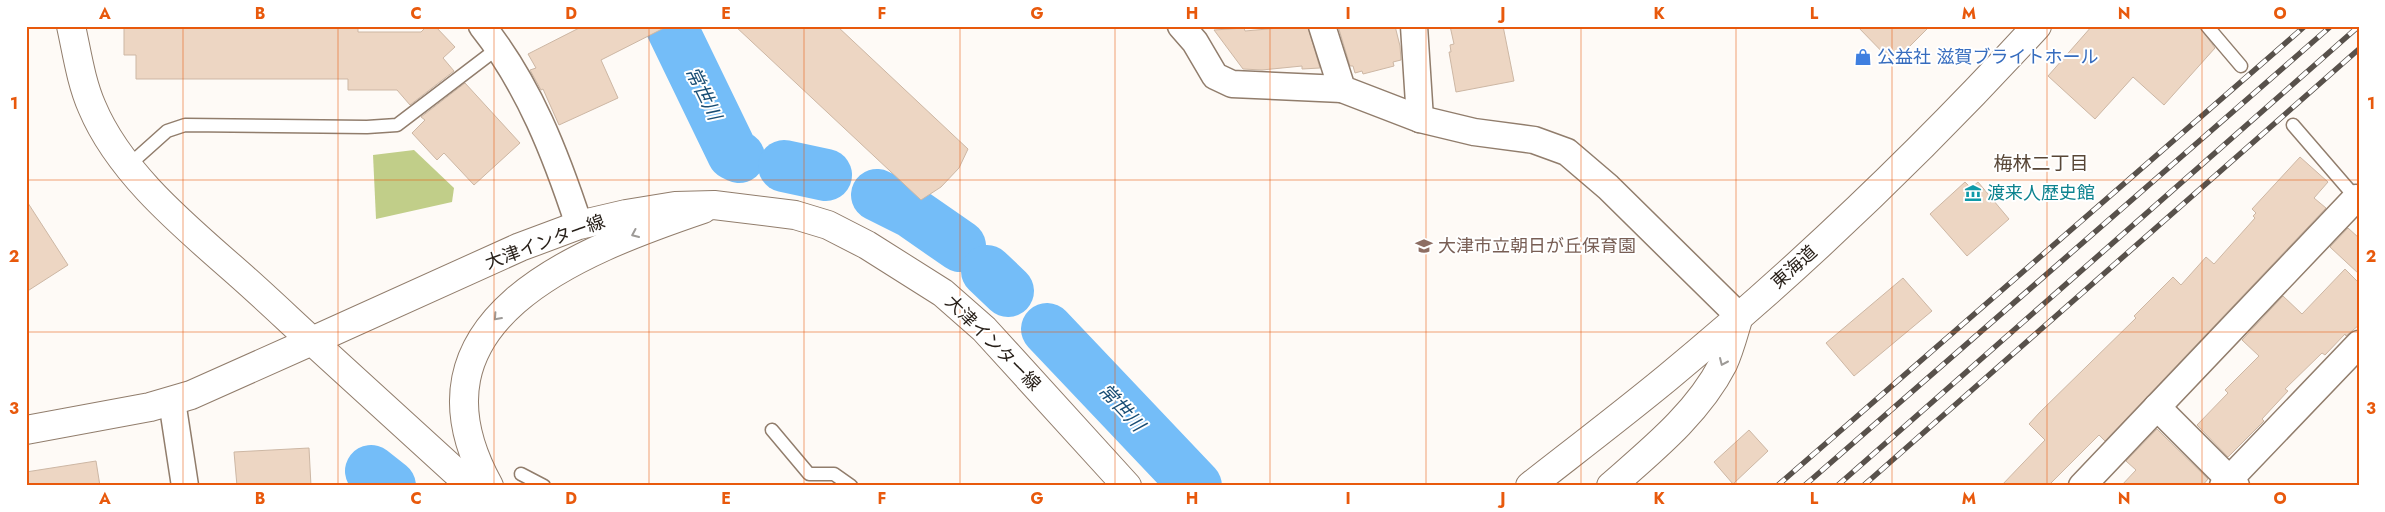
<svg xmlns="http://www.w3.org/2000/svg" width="2385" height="512" font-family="Jost,'Noto Sans JP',sans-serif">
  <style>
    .green { fill: #c1ce89 }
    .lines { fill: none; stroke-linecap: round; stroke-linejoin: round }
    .river { stroke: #74bdf8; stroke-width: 52 }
    .building { fill: #edd6c3; stroke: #cdb7a4 }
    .service-casing { stroke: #917d6c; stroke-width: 15 }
    .minor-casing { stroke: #917d6c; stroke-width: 29 }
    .tertiary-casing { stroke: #917d6c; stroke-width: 30 }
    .primary-casing { stroke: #917d6c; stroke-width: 30 }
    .trunk-casing { stroke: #917d6c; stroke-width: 30 }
    .service { stroke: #fff; stroke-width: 12 }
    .minor { stroke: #fff; stroke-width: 26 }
    .tertiary { stroke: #fff; stroke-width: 28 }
    .primary { stroke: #fff; stroke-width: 28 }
    .trunk { stroke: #fff; stroke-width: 28 }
    .rail-casing { stroke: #58514b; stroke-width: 5.5 }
    .rail { stroke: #fff; stroke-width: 4; stroke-dasharray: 11; stroke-linecap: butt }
    .oneway { stroke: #9d9a97 }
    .grid { fill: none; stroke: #e8590c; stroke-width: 1; stroke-opacity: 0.55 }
    .labels { text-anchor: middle; stroke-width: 4; stroke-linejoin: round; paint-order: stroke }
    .shop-label { font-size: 18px; fill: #366cbe; stroke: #fff; text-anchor: start }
    .culture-label { font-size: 18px; fill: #0d838f; stroke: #fff; text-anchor: start }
    .street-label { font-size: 18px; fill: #261e17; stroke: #fff }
    .education-label { font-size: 18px; fill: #785e54; stroke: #fff; text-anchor: start }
    .water-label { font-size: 19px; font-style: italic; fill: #194e75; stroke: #fff }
    .neighbourhood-label { font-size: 19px; fill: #584636; stroke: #fff }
    .neatline { fill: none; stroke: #e8590c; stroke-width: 2 }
    .grid-label { font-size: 16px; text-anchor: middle; font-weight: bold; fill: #e8590c }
  </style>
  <rect width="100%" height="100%" fill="#fefaf6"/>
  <!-- green -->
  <polygon class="green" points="414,150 454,188 452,202 376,219 373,155"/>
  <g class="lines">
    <!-- river -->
    <g class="river">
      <polyline points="671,26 733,154 739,157"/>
      <polyline points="784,166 826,175"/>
      <polyline points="877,195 911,212 960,246"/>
      <polyline points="987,271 1008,291"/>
      <polyline points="1047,329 1196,486"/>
      <polyline points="371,471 390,486"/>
    </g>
  </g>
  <!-- building -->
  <g class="building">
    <polygon points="124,26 358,26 358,32 421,32 427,26 435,26 455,47 443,58 454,71 410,105 397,90 348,90 348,79 136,79 136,55 124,55"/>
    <polygon points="583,26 668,26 601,60 618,98 559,125 543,89 541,90 530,70 536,68 528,54"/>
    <polygon points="735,26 837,26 968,149 959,168 941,187 921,200"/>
    <polygon points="1338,26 1395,26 1400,46 1401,60 1393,62 1394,66 1363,74 1362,71 1355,73 1353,66 1350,66"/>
    <polygon points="1450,26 1503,26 1514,81 1456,92 1449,52 1451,52 1450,45 1454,44"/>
    <polygon points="1857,26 1930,26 1893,63"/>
    <polygon points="2092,26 2199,26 2215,48 2164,105 2133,77 2095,119 2048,76"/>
    <polygon points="1290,27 1308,27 1320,68 1302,69 1302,66 1262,70 1243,69 1214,30 1244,28 1245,31"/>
    <polygon points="465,83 520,143 474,185 444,153 437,160 412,133 425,120 421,117"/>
    <polygon points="2300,157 2328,182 2314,198 2326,208 2105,441 2099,435 2048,486 2001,486 2045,440 2029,424 2040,412 2136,318 2134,316 2173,277 2181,285 2206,257 2214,264 2255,218 2253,216 2256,213 2252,209"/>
    <polygon points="1965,182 1971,188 1978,182 2009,219 1967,256 1930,214"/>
    <polygon points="26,200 68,265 26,292"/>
    <polygon points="2348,228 2359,238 2359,274 2330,247"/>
    <polygon points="2345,269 2359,283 2359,325 2346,336 2345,334 2325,355 2322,353 2285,389 2288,391 2262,419 2264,421 2228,457 2197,425 2228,393 2225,390 2259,356 2242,340 2283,296 2302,314"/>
    <polygon points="1903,278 1932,311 1854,376 1826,343"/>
    <polygon points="2157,429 2208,479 2202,486 2121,486 2136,470 2126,461"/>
    <polygon points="1749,430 1768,451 1733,484 1714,462"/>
    <polygon points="309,448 311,486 237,486 234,452"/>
    <polygon points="96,461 100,486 26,486 26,472"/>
  </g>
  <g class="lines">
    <!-- service casing -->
    <g class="service-casing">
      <g id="service">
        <polyline points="2207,26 2241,66"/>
        <polyline points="2293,125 2356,198"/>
        <polyline points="129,165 167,131 185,125 367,127 397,125 498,48"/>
        <polyline points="772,430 809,474 834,474 851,486"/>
        <polyline points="521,474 544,486"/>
      </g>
    </g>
    <!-- minor casing -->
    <g class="minor-casing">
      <g id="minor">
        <path d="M482,26C529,85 556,155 579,225"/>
        <polyline points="1181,26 1195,42 1215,76 1232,84 1342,89"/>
        <polyline points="1322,26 1342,89 1420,119 1474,132 1534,140 1567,152 1608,187 1739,316"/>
        <polyline points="1414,26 1420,119"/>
        <polyline points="172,401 185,486"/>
        <polyline points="2157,407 2236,486"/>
        <polyline points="2082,486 2356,198 2359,201"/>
        <polyline points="2223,486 2359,344"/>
      </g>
    </g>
    <!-- tertiary casing -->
    <g class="tertiary-casing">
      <g id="tertiary">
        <polyline points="26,430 150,407 191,395 312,341 471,486"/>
        <path d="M489,486C397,320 579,251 703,209"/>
      </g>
    </g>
    <!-- primary casing -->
    <g class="primary-casing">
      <g id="primary">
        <path d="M71,26C77,53 81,82 92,107C120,174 187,228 239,274C264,296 288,319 312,341L520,247L579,225L626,214L675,206L714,205L795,215L828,225L867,245L943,293L984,329L1127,486"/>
        <path d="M1611,486C1652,450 1698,413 1723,364C1730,349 1734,332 1739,316"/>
      </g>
    </g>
    <!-- trunk casing -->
    <g class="trunk-casing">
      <path id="trunk" d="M1530,486C1576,450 1622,415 1667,378C1798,270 1922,151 2037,26"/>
    </g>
    <!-- service -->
    <use href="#service" class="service"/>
    <!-- minor -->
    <use href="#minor" class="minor"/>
    <!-- tertiary -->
    <use href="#tertiary" class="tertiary"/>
    <!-- primary -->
    <use href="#primary" class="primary"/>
    <!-- trunk -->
    <use href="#trunk" class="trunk"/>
    <!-- rail casing -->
    <g class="rail-casing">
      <g id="rail">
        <polyline points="1777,486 2305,26"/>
        <polyline points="1804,486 2331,26"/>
        <polyline points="1837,486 2359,26"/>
        <polyline points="1863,486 2359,49"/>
      </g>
    </g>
    <!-- rail -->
    <use href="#rail" class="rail"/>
  </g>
  <!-- one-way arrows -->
  <defs><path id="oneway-chevron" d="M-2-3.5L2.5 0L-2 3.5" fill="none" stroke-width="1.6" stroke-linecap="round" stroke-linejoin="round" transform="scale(1.25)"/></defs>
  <g class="oneway">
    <use href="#oneway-chevron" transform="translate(635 234) rotate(156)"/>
    <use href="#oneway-chevron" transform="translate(497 317) rotate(132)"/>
    <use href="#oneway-chevron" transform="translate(1723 362) rotate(114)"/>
  </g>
  <!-- grid -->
  <path class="grid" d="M183,26V486M338,26V486M494,26V486M649,26V486M804,26V486M960,26V486M1115,26V486M1270,26V486M1426,26V486M1581,26V486M1736,26V486M1892,26V486M2047,26V486M2202,26V486M26,180H2359M26,332H2359"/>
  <!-- icons -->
  <defs>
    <g id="shop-bare" transform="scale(1.35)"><path d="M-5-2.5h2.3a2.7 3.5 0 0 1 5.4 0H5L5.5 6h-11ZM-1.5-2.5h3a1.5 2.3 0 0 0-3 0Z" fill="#3f7fe0" stroke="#fff" stroke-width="2.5" paint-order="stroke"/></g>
    <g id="museum-bare" transform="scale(1.35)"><path d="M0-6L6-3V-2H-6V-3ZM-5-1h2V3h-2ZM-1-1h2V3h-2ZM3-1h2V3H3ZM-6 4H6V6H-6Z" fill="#0f9aa8" stroke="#fff" stroke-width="2.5" paint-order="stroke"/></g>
    <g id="school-bare" transform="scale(1.35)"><path d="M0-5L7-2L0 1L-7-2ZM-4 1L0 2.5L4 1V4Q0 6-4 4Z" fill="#8d6e63" stroke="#fff" stroke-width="2.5" paint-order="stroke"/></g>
  </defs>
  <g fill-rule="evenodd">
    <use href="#shop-bare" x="1863" y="57"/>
    <use href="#museum-bare" x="1973" y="193"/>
    <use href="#school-bare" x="1424" y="246"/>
  </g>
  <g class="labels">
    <!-- shop labels -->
    <g class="shop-label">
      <text x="1877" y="63">公益社 滋賀ブライトホール</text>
    </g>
    <!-- culture labels -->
    <g class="culture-label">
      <text x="1987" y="199">渡来人歴史館</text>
    </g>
    <!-- street labels -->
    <g class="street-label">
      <text transform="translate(545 242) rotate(-20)" y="6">大津インター線</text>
      <text transform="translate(1794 267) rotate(-42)" y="6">東海道</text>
      <text transform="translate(993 343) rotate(45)" y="6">大津インター線</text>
    </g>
    <!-- education labels -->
    <g class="education-label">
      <text x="1438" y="252">大津市立朝日が丘保育園</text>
    </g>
    <!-- water labels -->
    <g class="water-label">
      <text transform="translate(704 93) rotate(64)" y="7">常世川</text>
      <text transform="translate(1122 407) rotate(47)" y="7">常世川</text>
    </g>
    <!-- neighbourhood labels -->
    <g class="neighbourhood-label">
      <text x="2041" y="170">梅林二丁目</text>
    </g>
  </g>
  <!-- border -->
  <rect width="2385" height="512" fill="none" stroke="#ffffff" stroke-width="55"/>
  <rect x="28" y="28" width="2330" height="456" class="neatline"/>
  <g class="grid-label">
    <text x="105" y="19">A</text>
    <text x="260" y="19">B</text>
    <text x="416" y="19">C</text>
    <text x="571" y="19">D</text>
    <text x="726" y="19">E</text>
    <text x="882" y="19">F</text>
    <text x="1037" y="19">G</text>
    <text x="1192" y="19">H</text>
    <text x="1348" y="19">I</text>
    <text x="1503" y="19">J</text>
    <text x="1659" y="19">K</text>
    <text x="1814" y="19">L</text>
    <text x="1969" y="19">M</text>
    <text x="2124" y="19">N</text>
    <text x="2280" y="19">O</text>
    <text x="14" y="109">1</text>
    <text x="2371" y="109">1</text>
    <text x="14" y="262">2</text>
    <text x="2371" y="262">2</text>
    <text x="14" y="414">3</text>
    <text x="2371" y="414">3</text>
    <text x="105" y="504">A</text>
    <text x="260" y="504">B</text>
    <text x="416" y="504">C</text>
    <text x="571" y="504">D</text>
    <text x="726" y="504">E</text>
    <text x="882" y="504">F</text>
    <text x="1037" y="504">G</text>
    <text x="1192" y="504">H</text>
    <text x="1348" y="504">I</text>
    <text x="1503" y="504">J</text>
    <text x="1659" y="504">K</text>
    <text x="1814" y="504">L</text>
    <text x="1969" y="504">M</text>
    <text x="2124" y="504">N</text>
    <text x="2280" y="504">O</text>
  </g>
</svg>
